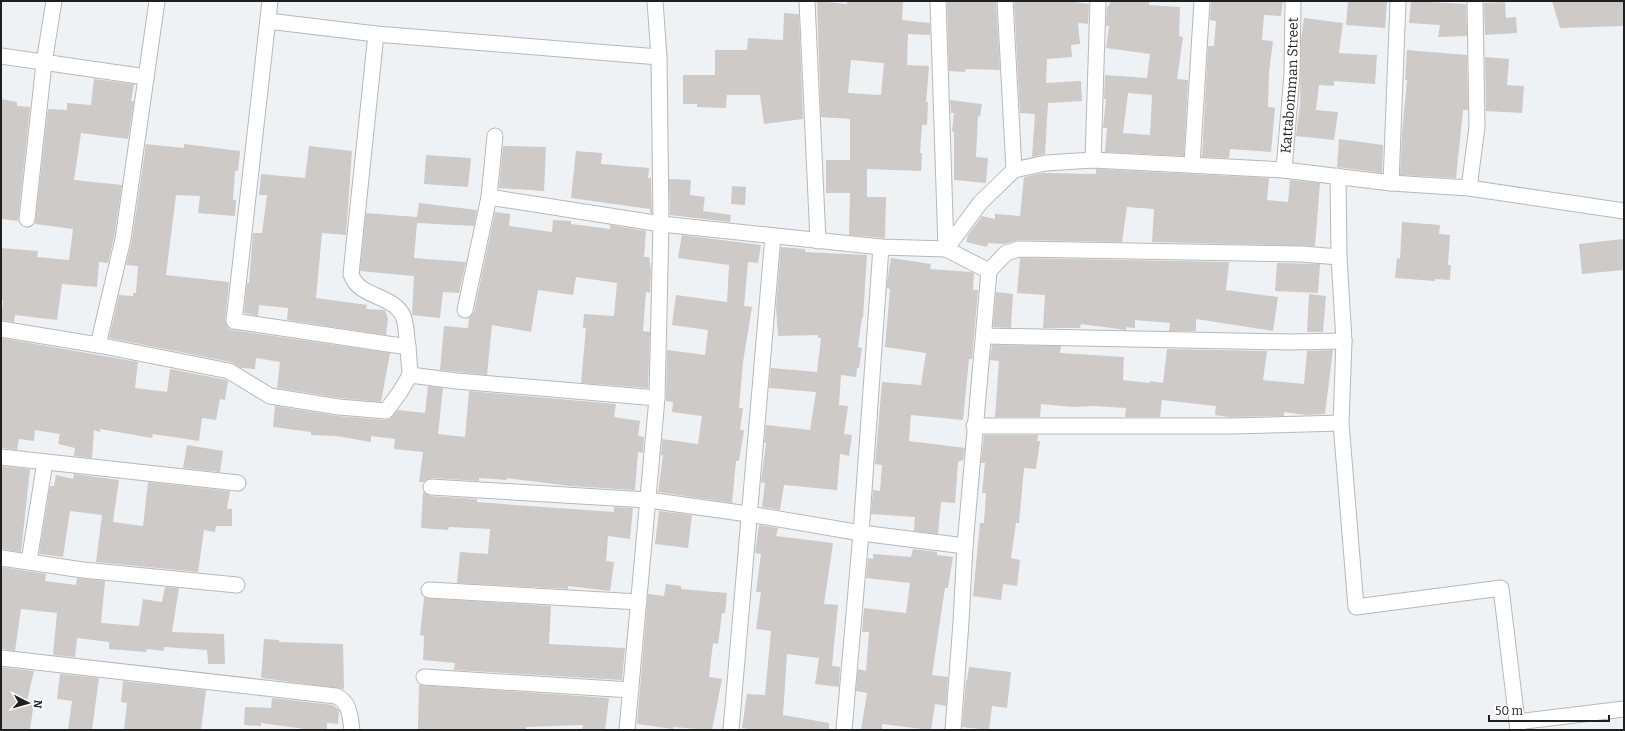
<svg xmlns="http://www.w3.org/2000/svg" width="1625" height="731" font-family="Bitter,serif">
  <style>
    .building { fill: #cdcac7; fill-rule: evenodd }
    .lines { fill: none; stroke-linecap: round; stroke-linejoin: round }
    .minor-casing { stroke: #b5b8bc; stroke-width: 17 }
    .minor { stroke: #fff; stroke-width: 15 }
    .labels { text-anchor: middle; stroke-width: 3; stroke-linejoin: round; paint-order: stroke }
    .street-label { font-size: 14px; fill: #1e1f20; stroke: #fefefe }
  </style>
  <rect width="100%" height="100%" fill="#eef2f5"/>
  <!-- building -->
  <g class="building">
    <path d="M817,1L847,4V1L903,2L902,20L930,23V35L908,34L907,65L929,66L926,102H928L927,125H922L920,153H922L921,171L867,169V197H886L885,238L849,235L850,193H826V160H850V119L821,117ZM851,60L884,63L881,95L848,93Z"/>
    <polygon points="947,1 996,2 1000,70 966,69 965,72 949,71"/>
    <polygon points="1014,1 1068,1 1089,4 1088,24 1078,23 1080,44 1071,45 1072,57 1047,59 1046,83 1081,81 1082,101 1048,103 1045,154 1032,157 1035,114 1020,113"/>
    <path d="M1110,1H1149V5L1180,7L1179,36L1183,37L1177,79L1188,80L1184,156L1105,152L1107,128H1103L1106,99H1104L1105,75L1147,78L1150,54L1106,48L1109,26H1106L1107,6H1109ZM1128,93L1152,95L1150,135L1123,133Z"/>
    <polygon points="1211,1 1283,1 1281,16 1264,15 1262,40 1273,41 1269,72 1268,107 1275,108 1271,152 1230,149 1229,158 1202,157 1208,46 1214,46 1216,21 1210,20"/>
    <polygon points="1348,1 1387,1 1385,28 1346,25"/>
    <polygon points="1411,1 1466,4 1467,36 1438,37 1440,25 1409,23"/>
    <polygon points="1552,1 1624,1 1624,26 1560,28"/>
    <polygon points="1505,2 1506,18 1516,17 1517,33 1485,35 1484,3"/>
    <polygon points="784,13 799,14 803,119 764,124 760,95 727,95 726,108 697,107 697,104 683,104 683,75 715,75 715,50 747,50 748,38 783,40"/>
    <polygon points="1304,18 1343,23 1339,53 1377,55 1375,84 1334,81 1334,86 1319,85 1316,110 1338,112 1334,140 1296,136 1300,104 1301,39"/>
    <polygon points="1407,50 1467,55 1468,110 1463,110 1456,178 1400,175 1402,133 1407,80 1405,80"/>
    <polygon points="1485,57 1509,59 1507,85 1524,86 1522,113 1486,111"/>
    <polygon points="94,79 134,84 131,101 134,101 128,139 81,133 74,180 122,185 114,237 108,263 99,262 97,287 62,284 57,320 15,315 14,322 1,320 3,300 1,300 1,248 38,251 37,257 69,260 73,229 35,224 48,109 67,110 67,103 91,105"/>
    <polygon points="1,99 17,102 17,106 30,107 18,221 1,219"/>
    <polygon points="950,100 982,104 980,117 978,116 976,157 988,158 986,183 954,180 954,132 952,131 954,113 951,113"/>
    <polygon points="1339,139 1383,145 1382,173 1337,167"/>
    <polygon points="146,144 184,148 184,144 240,151 238,171 235,171 233,200 236,200 235,216 198,213 200,196 176,195 166,275 229,282 225,320 228,328 232,330 390,353 381,402 340,398 277,388 280,362 256,358 255,369 241,368 231,362 109,338 119,295 133,296 133,293 136,293 138,266 126,265 132,240"/>
    <polygon points="309,146 352,151 346,235 322,233 316,298 367,305 366,309 385,310 388,319 386,335 287,320 288,308 259,305 258,316 244,313 247,283 249,283 253,233 262,233 267,195 259,195 261,174 305,178"/>
    <polygon points="503,146 546,147 544,191 499,188"/>
    <polygon points="576,151 602,153 601,164 649,168 648,178 651,178 652,213 650,213 650,209 571,198"/>
    <polygon points="426,155 471,158 468,187 424,184"/>
    <polygon points="1096,169 1269,178 1267,200 1288,202 1290,180 1320,183 1315,246 1152,242 1154,209 1127,207 1122,242 1019,240 1004,244 988,243 987,247 966,242 968,235 982,216 995,219 995,214 1020,216 1024,177 1043,173 1096,174"/>
    <polygon points="669,179 691,180 690,195 705,197 703,211 731,215 730,222 670,215"/>
    <polygon points="732,186 746,187 745,205 731,204"/>
    <polygon points="419,203 477,210 474,226 417,223 414,258 466,262 459,293 443,292 440,318 412,315 414,276 360,271 366,213 417,217"/>
    <polygon points="495,212 510,214 509,226 552,232 553,220 571,221 571,224 610,229 610,225 646,231 644,257 649,257 651,270 650,293 646,292 643,331 650,332 648,388 581,383 586,328 583,328 584,314 614,316 617,283 576,277 573,295 538,290 531,332 492,325 487,375 440,370 444,326 468,328 469,318 474,312"/>
    <polygon points="1402,222 1440,225 1439,234 1450,235 1448,265 1451,265 1450,280 1435,279 1435,281 1395,278 1397,258 1400,259"/>
    <polygon points="682,235 761,245 758,263 748,262 744,306 752,307 743,362 739,408 743,408 740,430 744,430 739,461 736,461 732,503 658,492 663,455 661,455 662,439 698,444 702,416 672,412 673,402 666,401 667,350 705,355 708,330 672,325 676,295 727,302 729,265 678,258"/>
    <polygon points="1624,239 1624,270 1582,274 1579,244"/>
    <polygon points="781,247 805,249 805,252 867,255 863,318 862,318 858,347 862,348 859,368 857,368 856,377 841,375 839,405 848,406 844,434 852,435 849,456 840,454 837,490 784,485 780,510 762,507 765,483 761,482 766,443 764,443 766,425 810,430 816,392 769,388 771,368 817,372 821,338 818,338 818,335 778,336 776,307"/>
    <polygon points="891,258 931,264 930,269 971,272 974,273 973,290 978,290 972,359 969,359 963,420 911,415 909,441 965,448 963,460 958,462 955,503 941,502 938,534 914,531 915,517 871,514 873,490 880,491 882,465 875,464 882,382 921,385 926,353 885,347 890,289 887,288 887,283"/>
    <polygon points="1020,258 1229,262 1226,290 1278,297 1273,331 1196,319 1196,331 1169,331 1170,323 1135,320 1135,328 1126,327 1126,330 1081,324 1080,328 1043,328 1045,295 1017,293"/>
    <polygon points="1277,263 1320,264 1318,293 1275,291"/>
    <polygon points="996,292 1013,294 1011,328 993,327"/>
    <polygon points="1309,294 1326,296 1323,332 1307,332"/>
    <polygon points="1,338 138,362 135,388 167,392 170,369 226,380 228,381 225,400 220,399 216,420 202,418 199,441 153,434 152,438 100,429 100,432 94,430 92,458 74,456 75,448 58,444 60,434 35,430 34,441 19,439 17,450 2,448"/>
    <polygon points="992,345 1061,346 1060,353 1124,357 1123,380 1150,383 1150,381 1163,383 1167,349 1267,351 1263,380 1304,384 1307,351 1333,350 1325,414 1306,415 1284,412 1284,416 1228,417 1215,415 1216,406 1162,400 1160,417 1125,417 1126,408 1095,406 1073,407 1041,404 1040,417 995,417 999,361 990,360"/>
    <polygon points="428,386 443,388 438,434 465,437 469,391 616,404 614,417 640,421 638,436 644,437 643,453 638,452 635,490 570,486 507,478 507,480 479,478 479,481 432,478 423,482 419,482 423,452 394,449 395,439 371,436 371,442 336,436 311,435 311,432 273,427 275,406 338,416 385,420 390,419 398,410 425,413"/>
    <polygon points="984,435 1038,435 1037,441 1040,441 1036,469 1024,468 1019,523 1016,523 1011,558 1020,560 1017,586 1003,584 1001,600 973,596 978,543 980,523 984,523 986,493 982,493 985,463 981,463"/>
    <polygon points="187,445 223,451 220,472 183,468"/>
    <polygon points="1,466 30,469 21,552 1,549"/>
    <polygon points="74,474 119,480 113,522 143,526 148,482 230,491 227,509 232,509 232,526 216,526 215,532 204,530 198,572 96,562 102,515 70,511 63,557 39,554 50,486 54,486 56,475 73,479"/>
    <polygon points="423,492 430,496 477,499 477,502 515,505 614,512 614,507 633,508 630,539 608,536 606,561 614,562 610,591 568,586 568,589 457,583 460,552 488,554 490,529 449,527 448,530 421,528"/>
    <polygon points="659,511 692,515 688,548 655,544"/>
    <polygon points="759,525 778,528 776,536 833,543 824,604 838,605 832,666 840,667 839,687 815,684 819,658 787,654 783,715 829,723 829,730 755,730 742,728 747,694 765,695 771,631 756,629 761,592 756,592 761,554 755,553"/>
    <polygon points="913,549 937,552 937,555 953,557 948,588 945,588 932,675 948,677 946,706 935,704 931,730 882,724 882,730 861,730 867,693 856,691 858,669 866,671 869,632 862,632 864,608 906,613 910,583 866,578 868,558 873,559 873,554 911,557"/>
    <polygon points="1,567 46,574 45,581 76,585 77,578 105,581 101,623 139,626 143,599 162,602 165,587 179,588 172,632 224,634 225,664 208,664 207,650 164,647 164,651 147,649 146,652 109,649 109,642 77,638 75,657 53,655 57,613 21,609 15,651 1,649"/>
    <polygon points="666,584 681,586 681,589 727,593 725,613 722,613 718,644 713,643 709,677 722,679 712,730 673,727 673,729 637,724 648,594 664,596"/>
    <polygon points="424,598 551,606 549,644 625,648 622,680 454,670 455,663 423,660 424,636 420,635"/>
    <polygon points="264,639 279,640 279,642 343,644 344,689 261,678"/>
    <polygon points="1,667 34,671 27,701 34,702 30,730 1,730"/>
    <polygon points="969,667 1011,672 1007,708 992,706 989,730 962,727 966,680 967,680"/>
    <polygon points="60,674 99,678 92,730 68,730 72,701 57,699"/>
    <polygon points="123,681 206,690 201,730 124,730 127,703 121,702"/>
    <polygon points="419,685 609,698 605,730 582,730 583,725 526,727 526,730 418,730"/>
    <polygon points="272,698 333,705 339,710 338,724 327,723 327,730 312,730 261,723 261,726 244,725 245,707 271,708"/>
  </g>
  <g class="lines">
    <!-- minor casing -->
    <g class="minor-casing">
      <g id="minor">
        <polyline points="270,1 234,321 408,347 410,375"/>
        <polyline points="807,1 818,241"/>
        <polyline points="938,1 946,249 989,271 1006,253 1019,249 1302,254 1339,257"/>
        <polyline points="1005,1 1014,170"/>
        <polyline points="268,21 376,34 659,57"/>
        <path d="M376,34L351,274C358,298 393,294 403,316C407,324 406,338 408,347"/>
        <polyline points="1,56 146,77"/>
        <polyline points="1093,160 1098,1"/>
        <polyline points="1192,165 1202,1"/>
        <path id="s1" d="M1284,170L1292,74L1293,1"/>
        <polyline points="1338,176 1339,257 1344,341 1341,423"/>
        <polyline points="1391,183 1398,1"/>
        <polyline points="1469,188 1624,211"/>
        <polyline points="489,197 495,136"/>
        <polyline points="27,219 44,63 54,1"/>
        <polyline points="465,310 489,197 661,224 881,247 946,249 980,203 1014,170 1046,163 1093,160 1284,170 1391,183 1469,188 1477,127 1475,1"/>
        <polyline points="1,329 98,345 229,371 270,396 339,407 386,411 400,392 410,375 457,381 657,398"/>
        <polyline points="984,336 1291,342 1344,341"/>
        <polyline points="98,345 123,239 157,1"/>
        <polyline points="974,426 1232,426 1341,423 1356,607 1501,588 1518,730"/>
        <polyline points="1,457 238,483"/>
        <polyline points="431,487 648,500 755,515 861,533 965,546"/>
        <polyline points="1,558 83,570 237,585"/>
        <polyline points="29,561 45,462"/>
        <polyline points="429,590 639,602"/>
        <path d="M1,658L336,696C350,702 350,716 352,730"/>
        <polyline points="424,677 631,690"/>
        <polyline points="1517,722 1624,709"/>
        <polyline points="627,730 657,398 661,224 659,57 655,1"/>
        <polyline points="731,730 773,236"/>
        <polyline points="844,730 861,533 881,247"/>
        <polyline points="953,730 961,622 965,546 989,271"/>
      </g>
    </g>
    <!-- minor -->
    <use href="#minor" class="minor"/>
  </g>
  <g class="labels">
    <!-- street labels -->
    <g class="street-label">
      <text dy="5" stroke="none"><textPath href="#s1" startOffset="85">Kattabomman Street</textPath></text>
    </g>
  </g>
  <!-- border -->
  <rect width="1625" height="731" fill="none" stroke="#1e1f20" stroke-width="4"/>
  <!-- north arrow -->
  <g transform="translate(28 703) rotate(96)" stroke="#fefefe" stroke-width="3" paint-order="stroke">
  <path d="M0-3L7 15L0 10L-7 15Z" fill="#1e1f20"/>
  <text y="-6" font-size="11" font-weight="bold" text-anchor="middle" fill="#1e1f20">N</text>
  </g>
  <!-- scale -->
  <path d="M1489 715v6h120v-6" fill="none" stroke="#1e1f20" stroke-width="2"/>
  <text x="1495" y="715" font-size="12" fill="#1e1f20" stroke="#fefefe" stroke-width="3" paint-order="stroke">50 m</text>
</svg>
